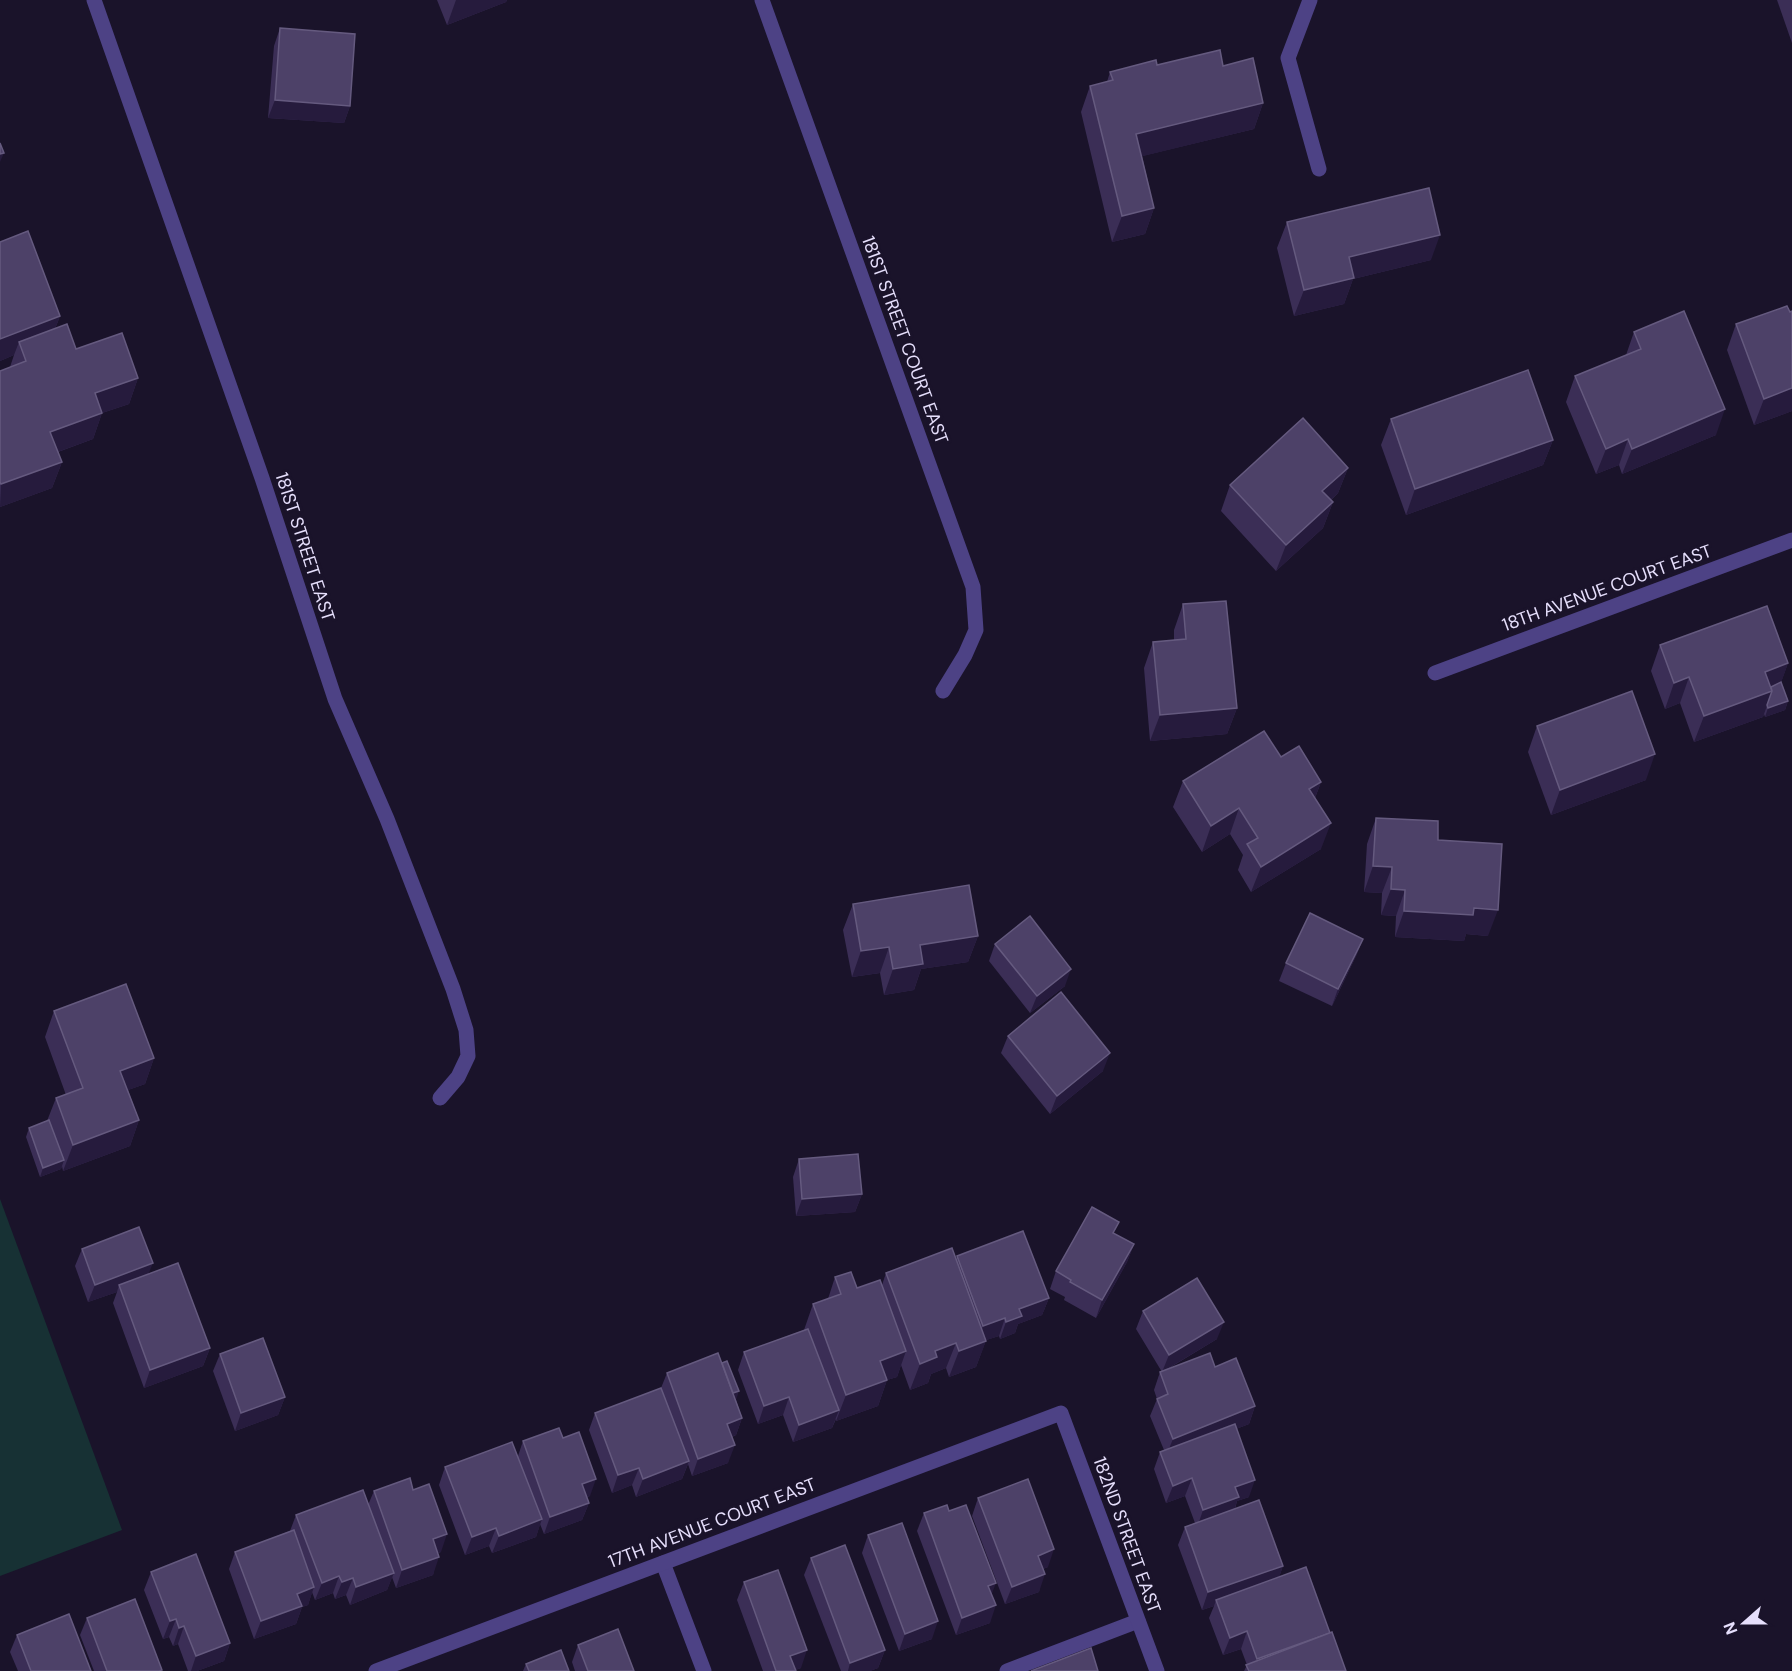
<svg xmlns="http://www.w3.org/2000/svg" width="1792" height="1671" font-family="'DM Sans',sans-serif">
  <style>
    .green { fill: #173134 }
    .lines { fill: none; stroke-linecap: round; stroke-linejoin: round }
    .service { stroke: #4d4285; stroke-width: 15 }
    .minor { stroke: #4d4285; stroke-width: 15 }
    .wall { fill: #3b2e56 }
    .shaded-wall { fill: #261b3d }
    .building { fill: #4d4168; stroke: #655a7f; stroke-width: 1.5 }
    .labels { text-anchor: middle; stroke-width: 6; stroke-linejoin: round; paint-order: stroke }
    .street-label { font-size: 18px; fill: #e6dffc; stroke: #1a132a }
  </style>
  <rect width="100%" height="100%" fill="#1a132a"/>
  <!-- green -->
  <polygon class="green" points="0,1199 122,1530 0,1576"/>
  <g class="lines">
    <!-- service -->
    <g class="service">
      <polyline points="1310,0 1288,58 1319,169"/>
      <polyline points="1007,1671 1138,1621"/>
    </g>
    <!-- minor -->
    <g class="minor">
      <polyline points="94,0 262,478 335,699 387,819 453,989 466,1030 468,1056 458,1077 440,1098"/>
      <polyline points="762,0 973,587 976,630 965,655 943,691"/>
      <polyline points="1435,673 1792,540"/>
      <polyline points="663,1563 704,1671"/>
      <polyline points="376,1671 1061,1413 1157,1671"/>
    </g>
  </g>
  <!-- wall -->
  <g class="wall">
    <polygon points="437,0 507,0 506,2 447,25"/>
    <polygon points="1777,0 1792,0 1792,43"/>
    <polygon points="280,28 350,106 344,123 268,118 274,46"/>
    <polygon points="1157,65 1223,66 1263,103 1254,129 1142,156 1154,208 1145,234 1112,242 1081,112 1090,86 1107,82 1110,72"/>
    <polygon points="1287,222 1431,260 1353,279 1344,304 1294,316 1277,248"/>
    <polygon points="0,242 60,316 55,329 76,349 138,378 129,404 102,413 93,439 58,452 62,462 52,488 0,507 0,371 10,367 14,355 0,361"/>
    <polygon points="1736,324 1792,411 1754,425 1727,350"/>
    <polygon points="1634,332 1716,435 1622,474 1619,465 1596,474 1566,402 1575,376 1626,355"/>
    <polygon points="1391,419 1553,440 1543,465 1406,515 1381,445"/>
    <polygon points="1348,468 1338,493 1331,500 1333,502 1323,528 1276,571 1221,511 1230,485"/>
    <polygon points="1183,604 1237,708 1227,734 1150,741 1144,668 1153,642 1174,640 1174,630"/>
    <polygon points="1660,645 1788,663 1781,682 1788,701 1785,710 1765,717 1764,714 1763,717 1694,742 1680,703 1665,709 1651,671"/>
    <polygon points="1537,726 1646,780 1551,815 1528,752"/>
    <polygon points="1281,757 1321,782 1315,798 1321,849 1251,892 1238,870 1243,855 1230,834 1202,852 1173,807 1183,781"/>
    <polygon points="1376,818 1438,840 1488,936 1466,934 1464,941 1395,937 1396,916 1381,915 1382,893 1364,892 1367,844"/>
    <polygon points="853,904 978,936 968,962 921,969 914,990 884,995 880,973 852,977 843,930"/>
    <polygon points="1363,939 1356,956 1332,1006 1279,981 1286,963"/>
    <polygon points="995,944 1065,986 1030,1013 989,961"/>
    <polygon points="54,1011 154,1058 145,1084 128,1090 139,1120 130,1146 63,1171 62,1166 61,1169 40,1177 26,1137 29,1128 47,1121 56,1098 66,1095 45,1037"/>
    <polygon points="1008,1036 1103,1071 1050,1114 1001,1053"/>
    <polygon points="799,1159 862,1194 855,1212 796,1216 793,1177"/>
    <polygon points="1115,1234 1134,1244 1127,1262 1096,1318 1064,1300 1065,1297 1050,1289 1056,1271"/>
    <polygon points="82,1249 149,1274 210,1348 203,1366 144,1388 113,1303 117,1292 88,1302 75,1266"/>
    <polygon points="957,1256 1049,1298 1042,1315 1018,1324 1015,1333 1000,1339 999,1336 986,1340 976,1367 949,1377 946,1368 931,1374 928,1383 910,1390 901,1365 897,1377 887,1380 878,1406 836,1421 836,1419 832,1428 793,1442 783,1415 758,1424 738,1370 744,1352 804,1330 813,1304 828,1299 835,1277 857,1288 882,1285 886,1273 956,1259"/>
    <polygon points="1143,1311 1217,1339 1166,1370 1215,1367 1255,1406 1249,1424 1236,1429 1249,1497 1237,1501 1235,1509 1283,1566 1279,1577 1329,1633 1346,1671 1244,1671 1247,1665 1241,1649 1223,1655 1209,1618 1214,1606 1202,1610 1178,1545 1185,1527 1195,1523 1185,1496 1166,1503 1154,1469 1160,1452 1164,1450 1150,1416 1157,1399 1154,1390 1160,1372 1162,1372 1136,1329"/>
    <polygon points="220,1354 285,1397 278,1415 235,1431 213,1371"/>
    <polygon points="667,1373 736,1400 742,1418 736,1435 732,1437 728,1463 692,1476 688,1464 682,1479 636,1497 632,1485 612,1493 589,1430 595,1413 661,1388"/>
    <polygon points="563,1438 590,1496 587,1497 589,1503 582,1520 544,1534 540,1524 536,1537 492,1553 489,1546 465,1555 439,1485 445,1467 518,1456 523,1441"/>
    <polygon points="413,1490 441,1552 438,1553 433,1575 396,1588 392,1577 387,1590 350,1605 346,1595 335,1599 333,1593 315,1600 312,1592 308,1605 302,1607 296,1624 254,1639 229,1569 235,1552 290,1531 296,1515 368,1505 374,1491"/>
    <polygon points="978,1498 1048,1567 1043,1569 1039,1592 1005,1604 972,1516"/>
    <polygon points="949,1511 992,1594 990,1623 956,1635 917,1531 924,1513"/>
    <polygon points="868,1535 932,1639 899,1651 862,1553"/>
    <polygon points="811,1558 885,1650 878,1668 870,1671 841,1671 804,1575"/>
    <polygon points="151,1572 230,1643 224,1661 197,1671 188,1671 178,1644 173,1646 169,1637 163,1639 144,1590"/>
    <polygon points="744,1582 801,1668 795,1670 796,1671 763,1671 737,1600"/>
    <polygon points="87,1618 161,1671 94,1671 80,1635"/>
    <polygon points="17,1635 91,1671 18,1671 10,1652"/>
    <polygon points="578,1645 634,1671 575,1671 572,1662"/>
    <polygon points="526,1664 529,1671 523,1671"/>
  </g>
  <!-- shaded-wall -->
  <g class="shaded-wall">
    <polygon points="456,0 507,0 506,2 447,25"/>
    <polygon points="275,100 350,106 344,123 268,118"/>
    <polygon points="1263,103 1254,129 1127,160 1136,134"/>
    <polygon points="4,153 0,162 0,154"/>
    <polygon points="1154,208 1145,234 1112,242 1122,216"/>
    <polygon points="1440,235 1431,260 1353,279 1344,304 1294,316 1304,290 1349,257"/>
    <polygon points="60,316 50,342 19,342 14,355 0,361 0,339"/>
    <polygon points="138,378 129,404 102,413 93,439 41,458 50,432 95,393"/>
    <polygon points="1792,388 1792,411 1754,425 1764,399"/>
    <polygon points="1725,409 1716,435 1622,474 1632,449"/>
    <polygon points="1628,439 1619,465 1596,474 1606,449"/>
    <polygon points="1553,440 1543,465 1406,515 1415,489"/>
    <polygon points="62,462 52,488 0,507 1,484"/>
    <polygon points="1348,468 1338,493 1313,516 1322,491"/>
    <polygon points="1333,502 1323,528 1276,571 1286,545"/>
    <polygon points="1788,663 1779,689 1772,691 1763,717 1694,742 1704,716 1765,672"/>
    <polygon points="1689,677 1680,703 1665,709 1674,683"/>
    <polygon points="1788,701 1785,710 1765,717 1768,708"/>
    <polygon points="1237,708 1227,734 1150,741 1160,715"/>
    <polygon points="1655,754 1646,780 1551,815 1560,790"/>
    <polygon points="1321,782 1311,808 1309,789"/>
    <polygon points="1239,808 1230,834 1202,852 1211,826"/>
    <polygon points="1331,823 1321,849 1251,892 1261,867"/>
    <polygon points="1373,866 1392,867 1382,893 1364,892"/>
    <polygon points="1391,889 1405,890 1396,916 1381,915"/>
    <polygon points="1474,908 1498,910 1488,936 1466,934 1464,941 1395,937 1404,911"/>
    <polygon points="978,936 968,962 921,969 914,990 884,995 893,969 920,945"/>
    <polygon points="1363,939 1356,956 1332,1006 1338,989"/>
    <polygon points="889,947 880,973 852,977 861,951"/>
    <polygon points="1071,969 1065,986 1030,1013 1037,996"/>
    <polygon points="1110,1053 1103,1071 1050,1114 1057,1096"/>
    <polygon points="154,1058 145,1084 111,1096 120,1071"/>
    <polygon points="139,1120 130,1146 63,1171 73,1145"/>
    <polygon points="64,1160 61,1169 40,1177 43,1168"/>
    <polygon points="862,1194 855,1212 796,1216 802,1199"/>
    <polygon points="1134,1244 1127,1262 1096,1318 1102,1300"/>
    <polygon points="153,1263 146,1280 119,1285 117,1292 88,1302 95,1285"/>
    <polygon points="1049,1298 1042,1315 1018,1324 1015,1333 1000,1339 1006,1322 1019,1309"/>
    <polygon points="1005,1318 999,1336 977,1343 983,1326"/>
    <polygon points="1224,1322 1217,1339 1162,1372 1169,1355"/>
    <polygon points="986,1341 976,1367 949,1377 959,1351"/>
    <polygon points="956,1343 946,1368 931,1374 928,1383 910,1390 920,1364 935,1351"/>
    <polygon points="210,1348 203,1366 144,1388 150,1370"/>
    <polygon points="906,1351 897,1377 887,1380 878,1406 836,1421 846,1395 880,1361"/>
    <polygon points="739,1391 736,1400 729,1395"/>
    <polygon points="285,1397 278,1415 235,1431 241,1413"/>
    <polygon points="789,1397 783,1415 758,1424 764,1406"/>
    <polygon points="1255,1406 1249,1424 1166,1456 1173,1439"/>
    <polygon points="839,1410 832,1428 793,1442 799,1425"/>
    <polygon points="742,1418 736,1435 720,1441 727,1424"/>
    <polygon points="735,1445 728,1463 692,1476 698,1459"/>
    <polygon points="689,1461 682,1479 636,1497 643,1479"/>
    <polygon points="639,1468 632,1485 612,1493 618,1475"/>
    <polygon points="1192,1478 1185,1496 1166,1503 1173,1486"/>
    <polygon points="596,1479 590,1496 576,1501 582,1484"/>
    <polygon points="1255,1480 1249,1497 1237,1501 1233,1514 1197,1528 1203,1510 1235,1487"/>
    <polygon points="589,1503 582,1520 544,1534 550,1517"/>
    <polygon points="542,1519 536,1537 492,1553 499,1536"/>
    <polygon points="496,1528 489,1546 465,1555 472,1537"/>
    <polygon points="447,1534 441,1552 427,1557 433,1539"/>
    <polygon points="1054,1549 1048,1567 1032,1573 1038,1556"/>
    <polygon points="439,1557 433,1575 396,1588 402,1570"/>
    <polygon points="1283,1566 1277,1583 1216,1600 1214,1606 1202,1610 1208,1592"/>
    <polygon points="394,1573 387,1590 350,1605 356,1587"/>
    <polygon points="1045,1574 1039,1592 1005,1604 1012,1587"/>
    <polygon points="339,1576 333,1593 315,1600 322,1583"/>
    <polygon points="353,1578 346,1595 335,1599 342,1582"/>
    <polygon points="996,1583 989,1601 988,1586"/>
    <polygon points="314,1587 308,1605 302,1607 296,1624 254,1639 261,1621 297,1594"/>
    <polygon points="996,1605 990,1623 956,1635 962,1618"/>
    <polygon points="176,1619 169,1637 163,1639 170,1621"/>
    <polygon points="938,1621 932,1639 899,1651 905,1634"/>
    <polygon points="184,1626 178,1644 173,1646 179,1628"/>
    <polygon points="1247,1631 1241,1649 1223,1655 1230,1638"/>
    <polygon points="1330,1633 1253,1671 1257,1659"/>
    <polygon points="230,1643 224,1661 197,1671 191,1671 196,1656"/>
    <polygon points="807,1650 801,1668 792,1671 790,1656"/>
    <polygon points="885,1650 878,1668 870,1671 848,1671 850,1663"/>
  </g>
  <!-- building -->
  <g class="building">
    <polygon points="280,28 355,34 350,106 275,100"/>
    <polygon points="1220,50 1223,66 1253,58 1263,103 1136,134 1154,208 1122,216 1090,86 1113,80 1110,72 1156,60 1157,65"/>
    <polygon points="0,143 4,153 0,154"/>
    <polygon points="1429,188 1440,235 1349,257 1354,278 1304,290 1287,222"/>
    <polygon points="28,231 60,316 0,339 0,242"/>
    <polygon points="1787,306 1790,312 1792,311 1792,388 1764,399 1736,324"/>
    <polygon points="1684,311 1725,409 1632,449 1628,439 1606,449 1575,376 1641,349 1634,332"/>
    <polygon points="67,324 76,349 122,333 138,378 95,393 102,413 50,432 62,462 1,484 0,482 0,371 26,361 19,342"/>
    <polygon points="1528,370 1553,440 1415,489 1391,419"/>
    <polygon points="1303,418 1348,468 1322,491 1333,502 1286,545 1230,485"/>
    <polygon points="1226,601 1237,708 1160,715 1153,642 1186,639 1183,604"/>
    <polygon points="1767,606 1788,663 1765,672 1772,691 1704,716 1689,677 1674,683 1660,645"/>
    <polygon points="1781,682 1788,701 1768,708 1767,705 1772,691 1771,687"/>
    <polygon points="1632,691 1655,754 1560,790 1537,726"/>
    <polygon points="1264,731 1281,757 1299,746 1321,782 1309,789 1331,823 1261,867 1247,844 1258,838 1239,808 1211,826 1183,781"/>
    <polygon points="1376,818 1438,821 1438,840 1502,844 1498,910 1474,908 1473,915 1404,911 1405,890 1391,889 1392,867 1373,866"/>
    <polygon points="969,885 978,936 920,945 923,964 893,969 889,947 861,951 853,904"/>
    <polygon points="1310,913 1363,939 1338,989 1286,963"/>
    <polygon points="1030,916 1071,969 1037,996 995,944"/>
    <polygon points="126,984 154,1058 120,1071 139,1120 73,1145 56,1098 83,1088 54,1011"/>
    <polygon points="1061,992 1110,1053 1057,1096 1008,1036"/>
    <polygon points="49,1120 64,1160 43,1168 29,1128"/>
    <polygon points="858,1154 862,1194 802,1199 799,1159"/>
    <polygon points="1092,1207 1119,1222 1113,1233 1134,1244 1102,1300 1070,1282 1071,1280 1056,1271"/>
    <polygon points="139,1227 153,1263 95,1285 82,1249"/>
    <polygon points="1023,1231 1049,1298 1019,1309 1022,1316 1006,1322 1005,1318 983,1326 957,1256"/>
    <polygon points="952,1248 986,1341 959,1351 956,1343 935,1351 937,1357 920,1364 886,1273"/>
    <polygon points="178,1263 210,1348 150,1370 119,1285"/>
    <polygon points="851,1272 857,1288 880,1280 906,1351 880,1361 887,1380 846,1395 813,1304 841,1294 835,1277"/>
    <polygon points="1197,1278 1224,1322 1169,1355 1143,1311"/>
    <polygon points="808,1329 839,1410 799,1425 789,1397 764,1406 744,1352"/>
    <polygon points="263,1338 285,1397 241,1413 220,1354"/>
    <polygon points="718,1353 742,1418 727,1424 735,1445 698,1459 667,1373"/>
    <polygon points="1210,1353 1215,1367 1236,1358 1255,1406 1173,1439 1157,1399 1168,1394 1160,1372"/>
    <polygon points="727,1361 739,1391 733,1393 722,1363"/>
    <polygon points="661,1388 689,1461 643,1479 639,1468 618,1475 595,1413"/>
    <polygon points="1235,1424 1255,1480 1235,1487 1239,1497 1203,1510 1192,1478 1173,1486 1160,1452"/>
    <polygon points="559,1428 563,1438 579,1432 596,1479 582,1484 589,1503 550,1517 523,1441"/>
    <polygon points="512,1442 542,1519 499,1536 496,1528 472,1537 445,1467"/>
    <polygon points="410,1478 413,1490 429,1484 447,1534 433,1539 439,1557 402,1570 374,1491"/>
    <polygon points="1028,1479 1054,1549 1038,1556 1045,1574 1012,1587 978,1498"/>
    <polygon points="363,1490 394,1573 356,1587 353,1578 342,1582 339,1576 322,1583 296,1515"/>
    <polygon points="1259,1500 1283,1566 1208,1592 1185,1527"/>
    <polygon points="947,1505 949,1511 966,1505 996,1583 988,1586 996,1605 962,1618 924,1513"/>
    <polygon points="902,1523 938,1621 905,1634 868,1535"/>
    <polygon points="294,1530 314,1587 297,1594 302,1606 261,1621 235,1552"/>
    <polygon points="845,1545 885,1650 850,1663 811,1558"/>
    <polygon points="196,1554 230,1643 196,1656 184,1626 179,1628 176,1619 170,1621 151,1572"/>
    <polygon points="1306,1567 1330,1633 1257,1659 1247,1631 1230,1638 1216,1600"/>
    <polygon points="778,1570 807,1650 790,1656 796,1671 776,1671 744,1582"/>
    <polygon points="135,1599 162,1670 159,1671 107,1671 87,1618"/>
    <polygon points="69,1614 91,1671 31,1671 17,1635"/>
    <polygon points="618,1629 634,1671 588,1671 578,1645"/>
    <polygon points="1332,1632 1346,1671 1249,1671 1246,1665"/>
    <polygon points="1091,1648 1098,1671 1031,1671"/>
    <polygon points="561,1650 569,1671 529,1671 526,1664"/>
  </g>
  <g class="labels">
    <!-- street labels -->
    <g class="street-label">
      <text transform="translate(905 340) rotate(70)" y="6">181ST STREET COURT EAST</text>
      <text transform="translate(305 547) rotate(72)" y="6">181ST STREET EAST</text>
      <text transform="translate(1607 588) rotate(-20)" y="6">18TH AVENUE COURT EAST</text>
      <text transform="translate(712 1523) rotate(-21)" y="6">17TH AVENUE COURT EAST</text>
      <text transform="translate(1127 1535) rotate(70)" y="6">182ND STREET EAST</text>
    </g>
  </g>
  <!-- north arrow -->
  <g transform="translate(1744 1623) rotate(249)" stroke="#1a132a" stroke-width="4.5" paint-order="stroke">
  <path d="M0-4.5L10 22L0 15L-10 22Z" fill="#e6dffc"/>
  <text y="-9" font-size="16" font-weight="bold" text-anchor="middle" fill="#e6dffc">N</text>
  </g>
</svg>
